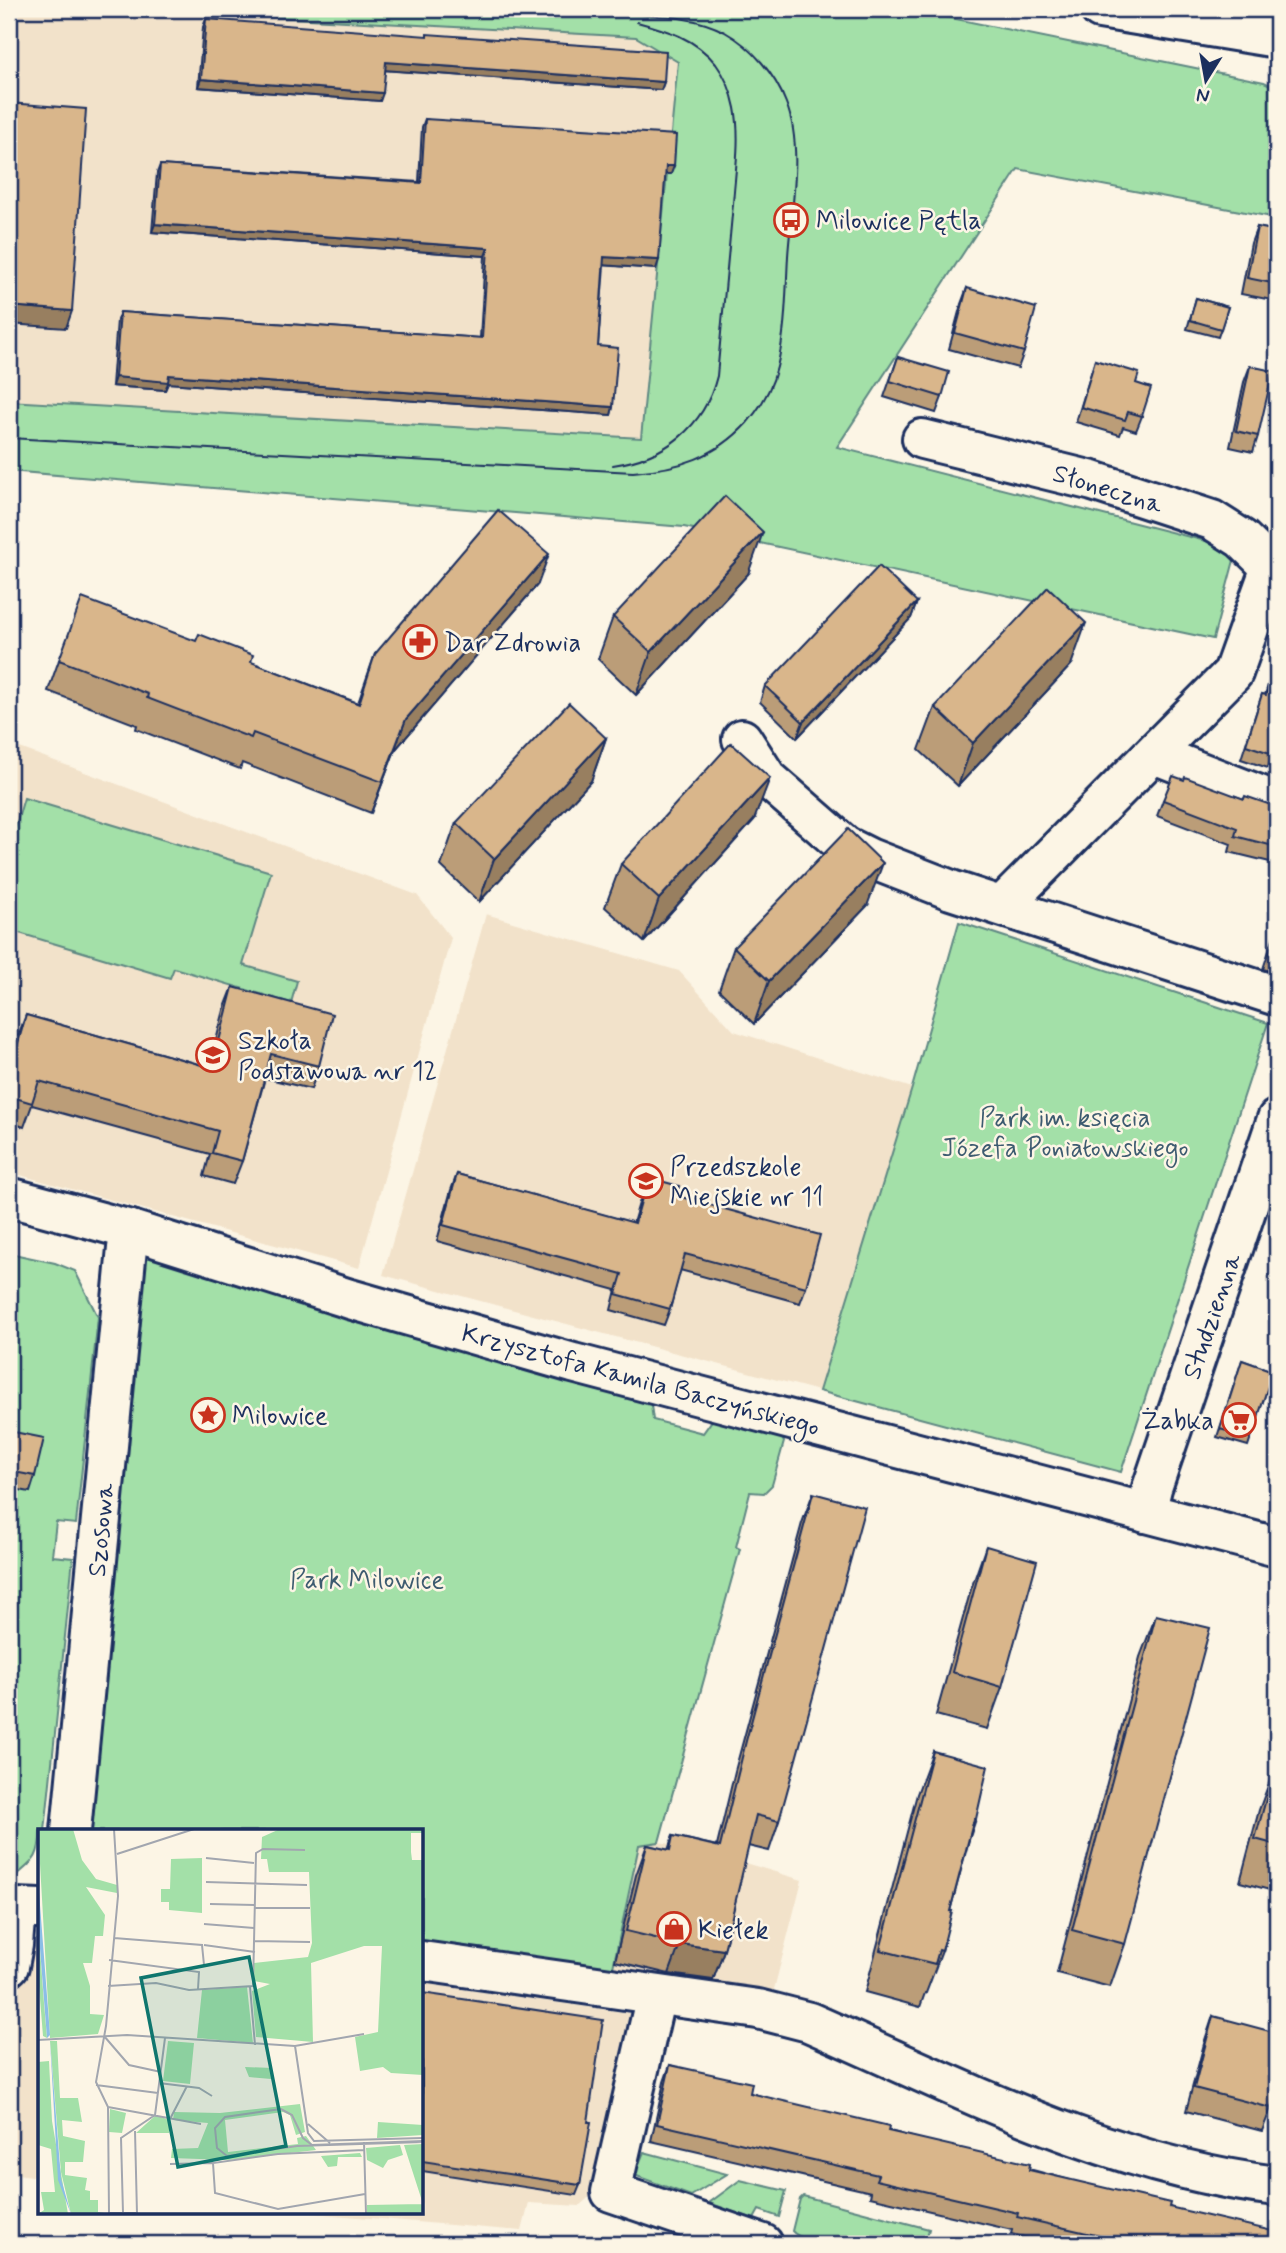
<svg xmlns="http://www.w3.org/2000/svg" width="1286" height="2253" font-family="Mynerve,sans-serif">
  <style>
    .built { fill: #f2e2ca }
    .green { fill: #a3e0a8; stroke: #5f8883; stroke-width: 2 }
    .lines { fill: none; stroke-linecap: round; stroke-linejoin: round }
    .minor-casing { stroke: #1b2f5e; stroke-width: 44 }
    .minor { stroke: #fcf5e5; stroke-width: 38 }
    .tram { stroke: #1b2f5e; stroke-width: 2 }
    .wall { fill: #bb9d78; stroke: #1b2f5e; stroke-width: 2 }
    .shaded-wall { fill: #987f61; stroke: #1b2f5e; stroke-width: 2 }
    .building { fill: #d9b68b; stroke: #1b2f5e; stroke-width: 2 }
    .labels { text-anchor: middle; stroke-width: 5; stroke-linejoin: round; paint-order: stroke }
    .poi-label { font-size: 26px; fill: #1b2f5e; stroke: #fcf5e5; text-anchor: start }
    .street-label { font-size: 26px; fill: #1b2f5e; stroke: #fcf5e5 }
    .park-label { font-size: 26px; fill: #3d5b70; stroke: #fcf5e5 }
    .inset-road { fill: none; stroke: #a2a6af; stroke-width: 2 }
    .view { fill: #0f766e; fill-opacity: 0.15; stroke: #0f766e; stroke-width: 3.5 }
    .inset-edge { fill: none; stroke: #1b2f5e; stroke-width: 3.5 }
  </style>
  <rect width="100%" height="100%" fill="#fcf5e5"/>
  <filter id="ink" filterUnits="userSpaceOnUse"><feTurbulence type="fractalNoise" baseFrequency=".0143" numOctaves="2"/><feDisplacementMap in="SourceGraphic" scale="14" xChannelSelector="R" yChannelSelector="G"/><feConvolveMatrix kernelMatrix="1 2 1 2 8 2 1 2 1" color-interpolation-filters="sRGB"/></filter>
  <g filter="url(#ink)">
    <!-- built -->
    <g class="built">
      <polygon points="9,9 127,9 636,37 678,62 641,438 9,401"/>
      <polygon points="9,744 417,895 451,938 359,1268 9,1172"/>
      <polygon points="486,914 679,971 734,1031 912,1088 819,1391 383,1275"/>
      <polygon points="659,1842 694,1848 802,1880 771,2001 611,1977 639,1844"/>
      <polygon points="40,1938 40,2177 9,2173 9,2008 19,1957"/>
      <polygon points="422,1983 636,2014 603,2185 579,2206 529,2203 522,2231 311,2213 422,2213"/>
    </g>
    <!-- green -->
    <g class="green">
      <polygon points="127,9 907,9 1264,82 1277,88 1277,218 1018,169 837,447 1237,549 1213,639 684,527 9,471 9,401 641,438 678,62 636,37"/>
      <polygon points="24,798 271,872 243,965 297,981 291,1003 174,968 170,978 9,930 9,849"/>
      <polygon points="959,922 1268,1023 1121,1472 819,1391 912,1088"/>
      <polygon points="147,1252 650,1398 653,1420 703,1433 716,1415 778,1433 784,1442 772,1485 764,1493 750,1492 736,1547 740,1549 659,1842 639,1845 611,1977 422,1954 422,1831 87,1831 135,1268"/>
      <path d="M9,1253L55,1263L75,1271L98,1317L76,1524L56,1522L52,1556L73,1558L45,1831H40C40,1863 30,1862 9,1882Z"/>
      <polygon points="644,2152 727,2174 691,2196 634,2175"/>
      <polygon points="740,2180 786,2191 779,2217 759,2210 754,2219 709,2203"/>
      <path d="M803,2196L929,2229L925,2244C897,2244 809,2251 792,2231L800,2199Z"/>
    </g>
    <g class="lines">
      <!-- minor casing -->
      <g class="minor-casing">
        <g id="minor">
          <polyline points="1100,9 1277,38"/>
          <polyline points="922,439 1093,481 1212,520 1242,539 1277,573"/>
          <polyline points="742,739 767,778 845,846 869,858 951,890 1277,996"/>
          <polyline points="1154,754 1277,802"/>
          <polyline points="1002,906 1233,673 1271,567"/>
          <polyline points="9,1197 131,1230 350,1299 573,1363 1277,1547"/>
          <polyline points="1146,1513 1152,1488 1277,1119"/>
          <polyline points="71,1831 127,1248 131,1230"/>
          <path d="M422,1961L758,2009L809,2022C960,2088 1112,2167 1277,2186"/>
          <polyline points="9,1966 13,1945 16,1908 40,1909"/>
          <polyline points="656,1995 611,2192 763,2244"/>
        </g>
      </g>
      <!-- minor -->
      <use href="#minor" class="minor"/>
      <!-- tram -->
      <g class="tram">
        <path d="M9,438L633,472C678,469 716,457 747,423C761,407 772,388 777,367C786,331 786,293 788,256C791,209 804,148 786,103C775,74 752,47 725,32C691,14 652,16 616,14C578,12 541,11 504,9"/>
        <path d="M613,465C664,458 704,428 717,376C722,319 728,262 733,204C735,173 741,139 735,108C732,93 725,76 716,64C695,38 667,30 637,22"/>
      </g>
    </g>
    <!-- wall -->
    <g class="wall">
      <polygon points="206,19 664,82 661,90 385,70 380,101 198,87 203,27"/>
      <polygon points="425,119 671,174 665,174 656,269 604,265 598,346 613,407 611,415 168,383 165,390 112,386 117,320 120,312 480,338 485,256 152,232 157,173 160,165 419,182 422,127"/>
      <polygon points="1257,227 1277,231 1277,301 1241,294 1251,243"/>
      <polygon points="967,288 1024,352 1018,368 949,349 961,304"/>
      <polygon points="1196,298 1228,307 1218,337 1187,329"/>
      <polygon points="898,357 942,397 936,413 884,397"/>
      <polygon points="1095,360 1136,383 1142,416 1136,431 1123,427 1120,435 1076,422"/>
      <polygon points="1250,366 1258,436 1253,452 1230,447 1244,382"/>
      <polygon points="748,574 636,695 598,659 613,617"/>
      <polygon points="538,584 395,750 371,813 242,763 240,769 136,729 137,725 48,691 59,660 251,662 358,703 375,654"/>
      <polygon points="917,602 911,618 797,738 760,702 765,686"/>
      <polygon points="1277,654 1277,745 1276,744 1268,768 1241,759 1262,694 1265,695"/>
      <polygon points="1071,665 958,786 919,750 935,707"/>
      <polygon points="606,738 591,781 479,902 441,866 456,823"/>
      <polygon points="1184,780 1244,799 1277,807 1277,853 1274,863 1229,852 1231,844 1157,816 1163,800"/>
      <polygon points="754,820 644,942 605,907 621,864"/>
      <polygon points="867,906 754,1024 719,990 734,947"/>
      <polygon points="1277,926 1277,973 1263,969"/>
      <polygon points="233,987 319,1066 311,1089 265,1078 242,1161 233,1184 204,1176 210,1154 32,1105 24,1127 9,1122 9,1068 17,1038 26,1015 209,1067 224,1010"/>
      <polygon points="457,1174 633,1223 639,1203 645,1187 646,1187 650,1178 806,1287 800,1303 680,1270 670,1309 664,1325 611,1310 616,1290 437,1241 451,1190"/>
      <polygon points="1242,1360 1273,1371 1248,1446 1217,1437"/>
      <polygon points="9,1431 35,1476 30,1492 9,1488"/>
      <polygon points="813,1493 779,1821 769,1851 748,1846 724,1950 713,1980 669,1974 615,1961 636,1875 647,1845 668,1850 673,1836 717,1846 735,1771 802,1523"/>
      <polygon points="986,1546 1002,1687 987,1729 936,1715 971,1589"/>
      <polygon points="1156,1615 1125,1944 1110,1987 1057,1973 1140,1657"/>
      <polygon points="933,1751 976,1819 969,1840 950,1911 942,1951 926,1993 925,1993 920,2007 865,1992 917,1794"/>
      <polygon points="1275,1767 1277,1768 1277,1892 1240,1882 1259,1810"/>
      <polygon points="422,1993 588,2122 580,2185 576,2195 422,2171"/>
      <polygon points="1213,2016 1271,2108 1262,2131 1186,2111 1205,2040"/>
      <polygon points="670,2065 750,2093 1169,2207 1277,2244 1055,2244 1011,2234 1012,2230 870,2197 871,2192 651,2141 664,2082"/>
    </g>
    <!-- shaded-wall -->
    <g class="shaded-wall">
      <polygon points="386,62 664,82 661,90 383,70"/>
      <polygon points="201,79 383,93 380,101 198,87"/>
      <polygon points="666,166 674,166 671,174 663,174"/>
      <polygon points="155,224 488,248 485,256 152,232"/>
      <polygon points="604,257 659,260 656,269 601,265"/>
      <polygon points="9,306 72,311 66,328 9,324"/>
      <polygon points="169,375 613,407 611,415 168,383 165,390 112,386 115,377"/>
      <polygon points="763,532 748,574 636,695 651,652"/>
      <polygon points="549,554 538,584 395,750 371,813 406,719"/>
      <polygon points="917,602 911,618 797,738 803,722"/>
      <polygon points="1086,623 1071,665 958,786 973,743"/>
      <polygon points="606,738 591,781 479,902 494,859"/>
      <polygon points="770,778 754,820 644,942 659,899"/>
      <polygon points="883,863 867,906 754,1024 769,981"/>
      <polygon points="680,1944 724,1950 713,1980 669,1974"/>
    </g>
    <!-- building -->
    <g class="building">
      <polygon points="206,19 427,36 427,34 666,51 664,82 386,62 383,93 201,79"/>
      <polygon points="9,103 86,109 72,311 9,306"/>
      <polygon points="425,119 676,135 674,166 666,166 659,260 604,257 598,346 618,348 613,407 169,375 168,382 115,377 120,312 482,338 488,248 155,224 160,165 421,183"/>
      <polygon points="1257,227 1277,231 1277,284 1247,278"/>
      <polygon points="967,288 1036,308 1024,352 955,333"/>
      <polygon points="1196,298 1228,307 1221,329 1190,320"/>
      <polygon points="898,357 949,372 942,397 890,381"/>
      <polygon points="1095,360 1139,373 1136,383 1151,388 1142,416 1128,412 1125,420 1081,407"/>
      <polygon points="1250,366 1273,371 1258,436 1236,431"/>
      <polygon points="725,496 763,532 651,652 613,617"/>
      <polygon points="498,510 549,554 406,719 382,782 253,733 251,738 147,698 148,694 59,660 82,598 196,641 199,634 253,655 251,662 359,704 375,654"/>
      <polygon points="879,566 917,602 803,722 765,686"/>
      <polygon points="1048,587 1086,623 973,743 935,707"/>
      <polygon points="1277,657 1277,740 1273,754 1246,745 1262,694 1266,695"/>
      <polygon points="569,703 606,738 494,859 456,823"/>
      <polygon points="731,743 770,778 659,899 621,864"/>
      <polygon points="1173,776 1184,780 1185,777 1244,799 1245,796 1277,807 1277,847 1235,836 1237,828 1163,800"/>
      <polygon points="848,829 883,863 769,981 734,947"/>
      <polygon points="1277,927 1277,955 1269,953"/>
      <polygon points="233,987 332,1014 319,1066 271,1054 242,1161 212,1153 218,1131 39,1081 32,1103 9,1096 9,1075 26,1015 212,1068"/>
      <polygon points="457,1174 635,1223 645,1187 647,1188 650,1178 679,1186 677,1196 820,1235 806,1287 685,1254 670,1309 616,1294 622,1274 443,1225"/>
      <polygon points="1242,1360 1273,1371 1251,1438 1220,1429"/>
      <polygon points="9,1431 44,1438 35,1476 9,1471"/>
      <polygon points="813,1493 865,1507 779,1821 756,1815 724,1950 680,1944 626,1931 647,1845 670,1850 673,1836 720,1847 746,1741"/>
      <polygon points="986,1546 1037,1561 1002,1687 952,1672"/>
      <polygon points="1156,1615 1210,1628 1125,1944 1072,1930"/>
      <polygon points="933,1751 988,1766 976,1819 974,1819 950,1911 952,1911 942,1951 939,1950 935,1964 880,1950"/>
      <polygon points="1275,1767 1277,1768 1277,1845 1255,1839"/>
      <polygon points="422,1993 603,2020 588,2122 591,2122 580,2185 422,2161"/>
      <polygon points="1213,2016 1277,2033 1277,2082 1271,2108 1194,2088"/>
      <polygon points="670,2065 752,2083 750,2093 889,2126 888,2131 1030,2164 1029,2170 1170,2203 1169,2207 1277,2232 1277,2244 1135,2244 1017,2217 1018,2213 876,2180 878,2175 657,2124"/>
    </g>
  </g>
  <!-- icons -->
  <defs>
    <g id="bus-ring" transform="scale(1.75)"><circle r="9.5" fill="#fcf5e5" stroke="#c8321e" stroke-width="1.5"/><path d="M-5-6H5V4H4V6H2V4H-2V6H-4V4H-5ZM-3.5-4V0h7V-4ZM-3.5 1.2v1.5H-2V1.2ZM2 1.2v1.5H3.5V1.2Z" fill="#c8321e"/></g>
    <g id="pharmacy-ring" transform="scale(1.75)"><circle r="9.5" fill="#fcf5e5" stroke="#c8321e" stroke-width="1.5"/><path d="M-2-6h4v4h4v4h-4v4h-4v-4h-4v-4h4Z" fill="#c8321e"/></g>
    <g id="school-ring" transform="scale(1.75)"><circle r="9.5" fill="#fcf5e5" stroke="#c8321e" stroke-width="1.5"/><path d="M0-5L7-2L0 1L-7-2ZM-4 1L0 2.5L4 1V4Q0 6-4 4Z" fill="#c8321e"/></g>
    <g id="sight-ring" transform="scale(1.75)"><circle r="9.5" fill="#fcf5e5" stroke="#c8321e" stroke-width="1.5"/><path d="M0-6L1.8-2.2L6-1.7L2.9 1.2L3.7 5.4L0 3.3L-3.7 5.4L-2.9 1.2L-6-1.7L-1.8-2.2Z" fill="#c8321e"/></g>
    <g id="supermarket-ring" transform="scale(1.75)"><circle r="9.5" fill="#fcf5e5" stroke="#c8321e" stroke-width="1.5"/><path d="M-6-5.5h2.5l.6 2H6L4.5 2H-2.5L-4.4-4H-6ZM-1.5 3.2a1.3 1.3 0 1 0 .1 0ZM3 3.2a1.3 1.3 0 1 0 .1 0Z" fill="#c8321e"/></g>
    <g id="shop-ring" transform="scale(1.75)"><circle r="9.5" fill="#fcf5e5" stroke="#c8321e" stroke-width="1.5"/><path d="M-5-2.5h2.3a2.7 3.5 0 0 1 5.4 0H5L5.5 6h-11ZM-1.5-2.5h3a1.5 2.3 0 0 0-3 0Z" fill="#c8321e"/></g>
  </defs>
  <g fill-rule="evenodd">
    <use href="#bus-ring" x="791" y="220"/>
    <use href="#pharmacy-ring" x="420" y="642"/>
    <use href="#school-ring" x="213" y="1055"/>
    <use href="#school-ring" x="646" y="1181"/>
    <use href="#sight-ring" x="208" y="1415"/>
    <use href="#supermarket-ring" x="1239" y="1420"/>
    <use href="#shop-ring" x="674" y="1929"/>
  </g>
  <g class="labels">
    <!-- poi labels -->
    <g class="poi-label">
      <text x="816" y="229">Milowice Pętla</text>
      <text x="444" y="651">Dar Zdrowia</text>
      <text x="238" y="1049">Szkoła<tspan x="238" dy="30">Podstawowa nr 12</tspan></text>
      <text x="670" y="1175">Przedszkole<tspan x="670" dy="30">Miejskie nr 11</tspan></text>
      <text x="232" y="1424">Milowice</text>
      <text x="1214" y="1429" text-anchor="end">Żabka</text>
      <text x="698" y="1938">Kiełek</text>
    </g>
    <!-- street labels -->
    <g class="street-label">
      <text transform="translate(1108 488) rotate(17)" y="9">Słoneczna</text>
      <text transform="translate(1211 1316) rotate(-71)" y="9">Studzienna</text>
      <text transform="translate(641 1379) rotate(15)" y="9">Krzysztofa Kamila Baczyńskiego</text>
      <text transform="translate(100 1530) rotate(-85)" y="9">Szosowa</text>
    </g>
    <!-- park labels -->
    <g class="park-label">
      <text x="1065" y="1126">Park im. księcia<tspan x="1065" dy="30">Józefa Poniatowskiego</tspan></text>
      <text x="367" y="1588">Park Milowice</text>
    </g>
  </g>
  <!-- overview -->
  <g transform="translate(38 1829)">
    <rect width="385" height="385" fill="#fcf5e5"/>
    <path d="M0,0H35L44,31L58,50L79,56V64L48,58L67,86L65,107H57L54,134H45L52,157V185L66,186L60,205L12,209ZM242,0H385V4H373V23L374,31H385V246L353,244L345,238L322,242L317,208L340,203L344,117H326L273,134L275,213L218,208L214,162L232,155L216,152V134L270,128L274,114L271,43H231L229,30H223L224,8ZM164,29V84L131,81V73H123V60H132L133,30ZM0,94L6,174L9,209L5,207L0,145ZM209,158L215,214L159,209L164,161ZM12,212H19L22,269H40L44,293L24,291L25,307L47,312L45,333H27V346L49,349L47,361L52,362V371H60V383L72,385H33L23,343ZM130,212L156,214L152,255L125,252ZM11,232L14,292L30,385H0L6,381L3,363H17L13,320L0,316V233ZM207,238L234,239L233,250L211,248ZM262,275L267,303L258,306L252,286L245,283L187,291L190,323L260,315L259,309L268,307L278,321L191,331L133,329L134,320L160,319L170,294L135,291L136,283L182,284ZM72,280L88,284L84,304L71,303ZM118,286L131,291V304H98ZM340,293L385,296V306L339,309ZM385,315V385H329V376L385,375L366,316ZM362,316L365,326L350,331L345,339L329,331L328,319ZM322,324L324,328H300L299,337L290,338L283,327Z" fill="#a3e0a8"/>
    <path d="M0,50L12,206L9,209L0,94ZM12,212L23,350L33,385L20,351Z" fill="#8bbee7"/>
    <path class="inset-road" d="M76,0L80,67L68,197L58,253L70,278L71,384H99M79,25L156,0M168,29L216,34M168,53L269,56M172,75L217,76M217,79H272M166,95L216,99M76,109L164,116L166,136M216,112L272,113M166,116L217,123M71,131L161,143L160,160M70,157L118,154L151,161L215,157L218,24L225,20L267,21M212,158L217,216M66,207L91,236L123,243M0,211L89,206L257,217L326,205M257,217L270,304L276,312L385,309M121,254L161,259L174,267M58,256L120,264M70,278L163,295M117,286L127,209M132,290L149,257M270,295L292,314M97,302L99,385M385,312L274,316L265,309L254,286L243,280L187,288L177,299L179,319L189,327L259,317L385,313M326,313L328,385M326,321L240,325L175,334L177,364L240,380L327,365M132,335L175,334M85,384L83,309L117,286"/>
    <path class="view" d="M211,128L248,317L140,338L103,149Z"/>
    <rect width="385" height="385" class="inset-edge"/>
  </g>
  <!-- margin -->
  <rect width="1286" height="2253" fill="none" stroke="#fcf5e5" stroke-width="35"/>
  <rect x="18" y="18" width="1251" height="2218" fill="none" stroke="#1b2f5e" stroke-width="2.5" filter="url(#ink)"/>
  <!-- north arrow -->
  <g transform="translate(1206 80) rotate(191)" stroke="#fcf5e5" stroke-width="5" paint-order="stroke">
  <path d="M0-5L12 26L0 18L-12 26Z" fill="#1b2f5e"/>
  <text y="-10" font-size="19" font-weight="bold" text-anchor="middle" fill="#1b2f5e">N</text>
  </g>
</svg>
